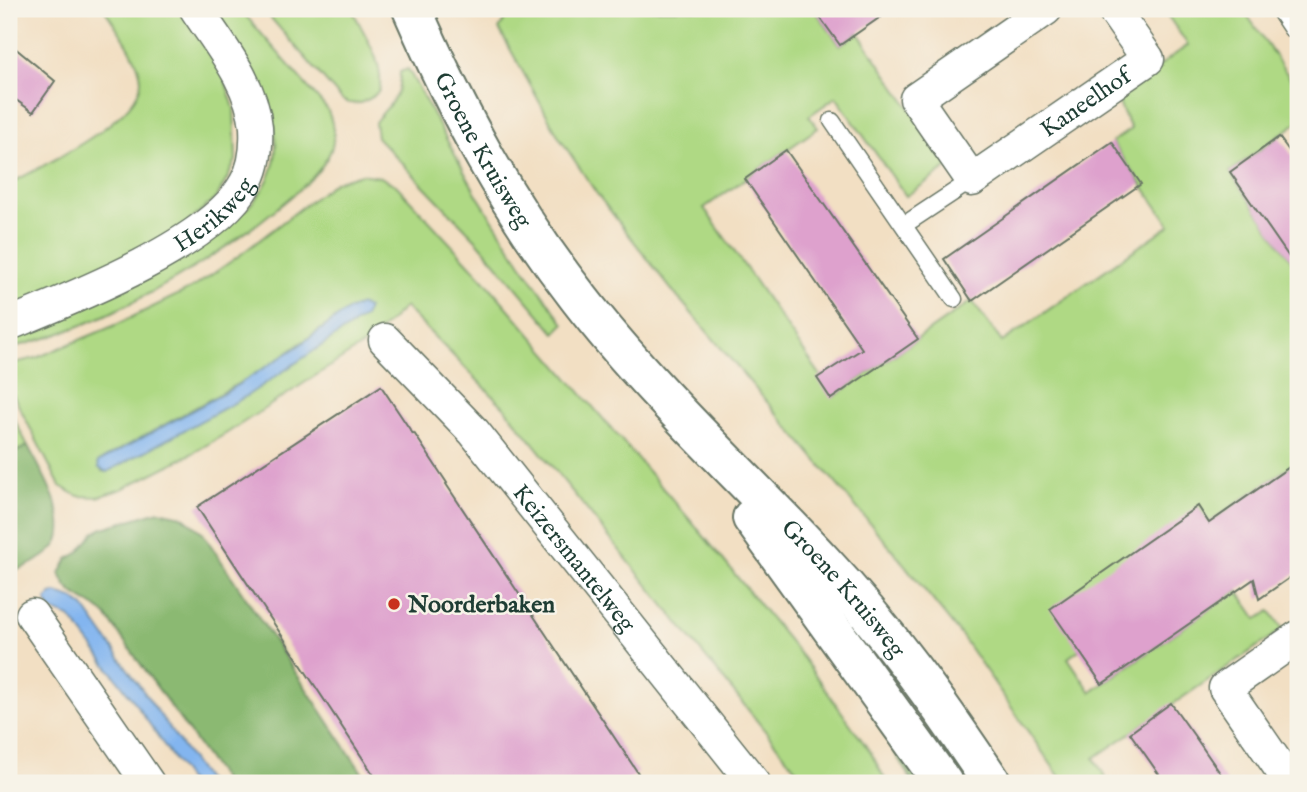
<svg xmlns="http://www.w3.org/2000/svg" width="1307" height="792" font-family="'IM FELL English',serif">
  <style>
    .green { fill: #afd984; stroke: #678b5c; stroke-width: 2; fill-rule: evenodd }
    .forest { fill: #8bb972; stroke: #557b53; stroke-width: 2 }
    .water { fill: #83b5ef; stroke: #517992; stroke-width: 2 }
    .building { fill: #dea1cd }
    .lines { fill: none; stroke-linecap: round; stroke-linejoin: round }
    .service-casing { stroke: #697666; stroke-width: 19 }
    .minor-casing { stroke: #697666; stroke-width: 35 }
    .primary-casing { stroke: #697666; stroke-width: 42 }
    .service { stroke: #fff; stroke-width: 16 }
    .minor { stroke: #fff; stroke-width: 32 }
    .primary { stroke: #fff; stroke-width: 38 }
    .poi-dot { fill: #c8321e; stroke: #f7f3e8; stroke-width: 2.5 }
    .labels { text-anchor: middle; stroke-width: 5; stroke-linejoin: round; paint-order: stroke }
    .street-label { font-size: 24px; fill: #1f3d34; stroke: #f7f3e8 }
    .poi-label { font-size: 24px; font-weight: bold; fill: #1f3d34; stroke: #f7f3e8; text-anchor: start }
  </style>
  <rect width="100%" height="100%" fill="#f7f3e8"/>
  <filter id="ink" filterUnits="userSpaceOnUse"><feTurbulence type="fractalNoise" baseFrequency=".0143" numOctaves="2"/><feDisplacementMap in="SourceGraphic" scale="14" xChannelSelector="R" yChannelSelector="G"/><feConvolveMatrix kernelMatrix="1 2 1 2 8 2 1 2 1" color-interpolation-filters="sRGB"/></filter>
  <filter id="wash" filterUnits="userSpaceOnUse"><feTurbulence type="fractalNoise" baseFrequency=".00686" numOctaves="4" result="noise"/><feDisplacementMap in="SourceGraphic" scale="28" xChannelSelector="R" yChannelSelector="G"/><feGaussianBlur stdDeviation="1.57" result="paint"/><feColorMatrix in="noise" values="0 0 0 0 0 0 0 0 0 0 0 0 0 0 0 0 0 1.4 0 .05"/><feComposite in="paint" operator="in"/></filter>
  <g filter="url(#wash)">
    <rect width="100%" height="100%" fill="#f2dfc3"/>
    <!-- green -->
    <g class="green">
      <path d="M104,9H180L224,77L234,108L236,160L227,179L216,198L183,227L139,254L9,311V184C40,167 142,119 141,80C140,58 116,27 104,9Z"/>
      <path d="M205,9H240L327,109C333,122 336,136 331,150C321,174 300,189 281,205C207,266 104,327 9,348V332L245,210C317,142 247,71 205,9Z"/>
      <path d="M263,9H352C363,33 386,64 379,91C369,101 356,108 342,100Z"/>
      <polygon points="515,9 814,9 840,45 858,33 950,166 906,196 836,97 809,116 818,128 704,208 835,396 972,301 1002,342 1170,225 1112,142 1131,129 1116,97 1188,45 1163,9 1243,9 1298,90 1298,122 1230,172 1298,270 1298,461 1209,523 1198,507 1079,650 1068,658 1091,692 1237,590 1257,619 1270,611 1283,629 1094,758 1109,783 1064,783 961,635 890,547 671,289 597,194 559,137 499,29 507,16"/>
      <path d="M408,69L477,195L521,264L564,324L555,333L478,242L377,137L375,122C390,103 400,100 400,72Z"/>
      <path d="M361,174L380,177L396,185L484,280L702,534L803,658L871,753L887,783H807L505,408L405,307L369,341L227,433L191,454L122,489L98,497L78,496L60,486L9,387V364L36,358L118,324L194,287L240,255L335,182ZM348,310L364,317L245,397L107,472L102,471L98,462L264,369Z"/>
      <polygon points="9,409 28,446 9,455"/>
    </g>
    <!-- forest -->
    <g class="forest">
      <path d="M28,446C40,469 72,519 56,545C47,558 23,568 9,573V503L11,500L9,492V455Z"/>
      <path d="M159,511L182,516L202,532L369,783H225L105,614C85,596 69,600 60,573L68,559L79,552L94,533L103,528Z"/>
      <polygon points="874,718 920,783 913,783"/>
    </g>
    <!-- water -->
    <g class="water">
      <polygon points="361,305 368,308 364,317 245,397 107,472 99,468 98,462 228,391 297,347 348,310"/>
      <polygon points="56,593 72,598 84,607 208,783 190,783 133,700 70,617 51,610 46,601 51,594"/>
    </g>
    <g id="blocks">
      <!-- building -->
      <g class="building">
        <polygon points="814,9 892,9 840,45"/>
        <polygon points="9,43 55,81 33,112 9,95"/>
        <polygon points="1279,137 1298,163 1298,270 1230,172"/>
        <polygon points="1112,142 1141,184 972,301 944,259"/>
        <polygon points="786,150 918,339 831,399 817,378 862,349 745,179"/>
        <polygon points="381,386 413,434 414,433 447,483 446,484 638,773 625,783 379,783 197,507"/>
        <polygon points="1298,461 1298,572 1259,599 1254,579 1102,684 1050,609 1198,506 1209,523"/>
        <polygon points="1171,703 1198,741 1227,783 1165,783 1130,733"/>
      </g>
    </g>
  </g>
  <g filter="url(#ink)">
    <use href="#blocks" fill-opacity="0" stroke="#697666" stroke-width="2"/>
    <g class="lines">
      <!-- service casing -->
      <g class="service-casing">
        <g id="service">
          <polyline points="832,121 954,299"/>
          <polyline points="904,225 972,180"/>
        </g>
      </g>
      <!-- minor casing -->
      <g class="minor-casing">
        <g id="minor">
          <path id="s1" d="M1046,9L916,99L972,180L1148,59L1113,9"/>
          <polyline points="1288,9 1298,24"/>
          <path id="s2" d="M9,324C71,299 213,243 245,184C255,168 257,146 256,127C252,83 219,44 196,9"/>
          <path id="s3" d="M385,340L474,432L754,783"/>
          <polyline points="32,615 148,783"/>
          <polyline points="1298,637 1225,688 1289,781 1298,775"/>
        </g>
      </g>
      <!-- primary casing -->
      <g class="primary-casing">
        <g id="primary">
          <path id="s4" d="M412,9C458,114 507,206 578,297C651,392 740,473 822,561C886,629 941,706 992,783"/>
          <polyline points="752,518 943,783"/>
        </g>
      </g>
      <!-- service -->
      <use href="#service" class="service"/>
      <!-- minor -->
      <use href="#minor" class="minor"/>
      <!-- primary -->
      <use href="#primary" class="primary"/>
    </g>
  </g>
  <!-- markers -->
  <circle class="poi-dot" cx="394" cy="604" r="7"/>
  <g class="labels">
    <!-- street labels -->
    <g class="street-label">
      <text dy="8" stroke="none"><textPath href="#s1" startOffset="394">Kaneelhof</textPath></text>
      <text dy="8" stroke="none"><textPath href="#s4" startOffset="158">Groene Kruisweg</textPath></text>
      <text dy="8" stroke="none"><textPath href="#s2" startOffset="234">Herikweg</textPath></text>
      <text dy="8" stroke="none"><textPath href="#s3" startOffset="289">Keizersmantelweg</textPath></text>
      <text dy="8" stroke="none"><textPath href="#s4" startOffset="728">Groene Kruisweg</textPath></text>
    </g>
    <!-- poi labels -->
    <g class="poi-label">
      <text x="408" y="612">Noorderbaken</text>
    </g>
  </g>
  <!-- margin -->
  <rect width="1307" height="792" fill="none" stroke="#f7f3e8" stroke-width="35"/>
</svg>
